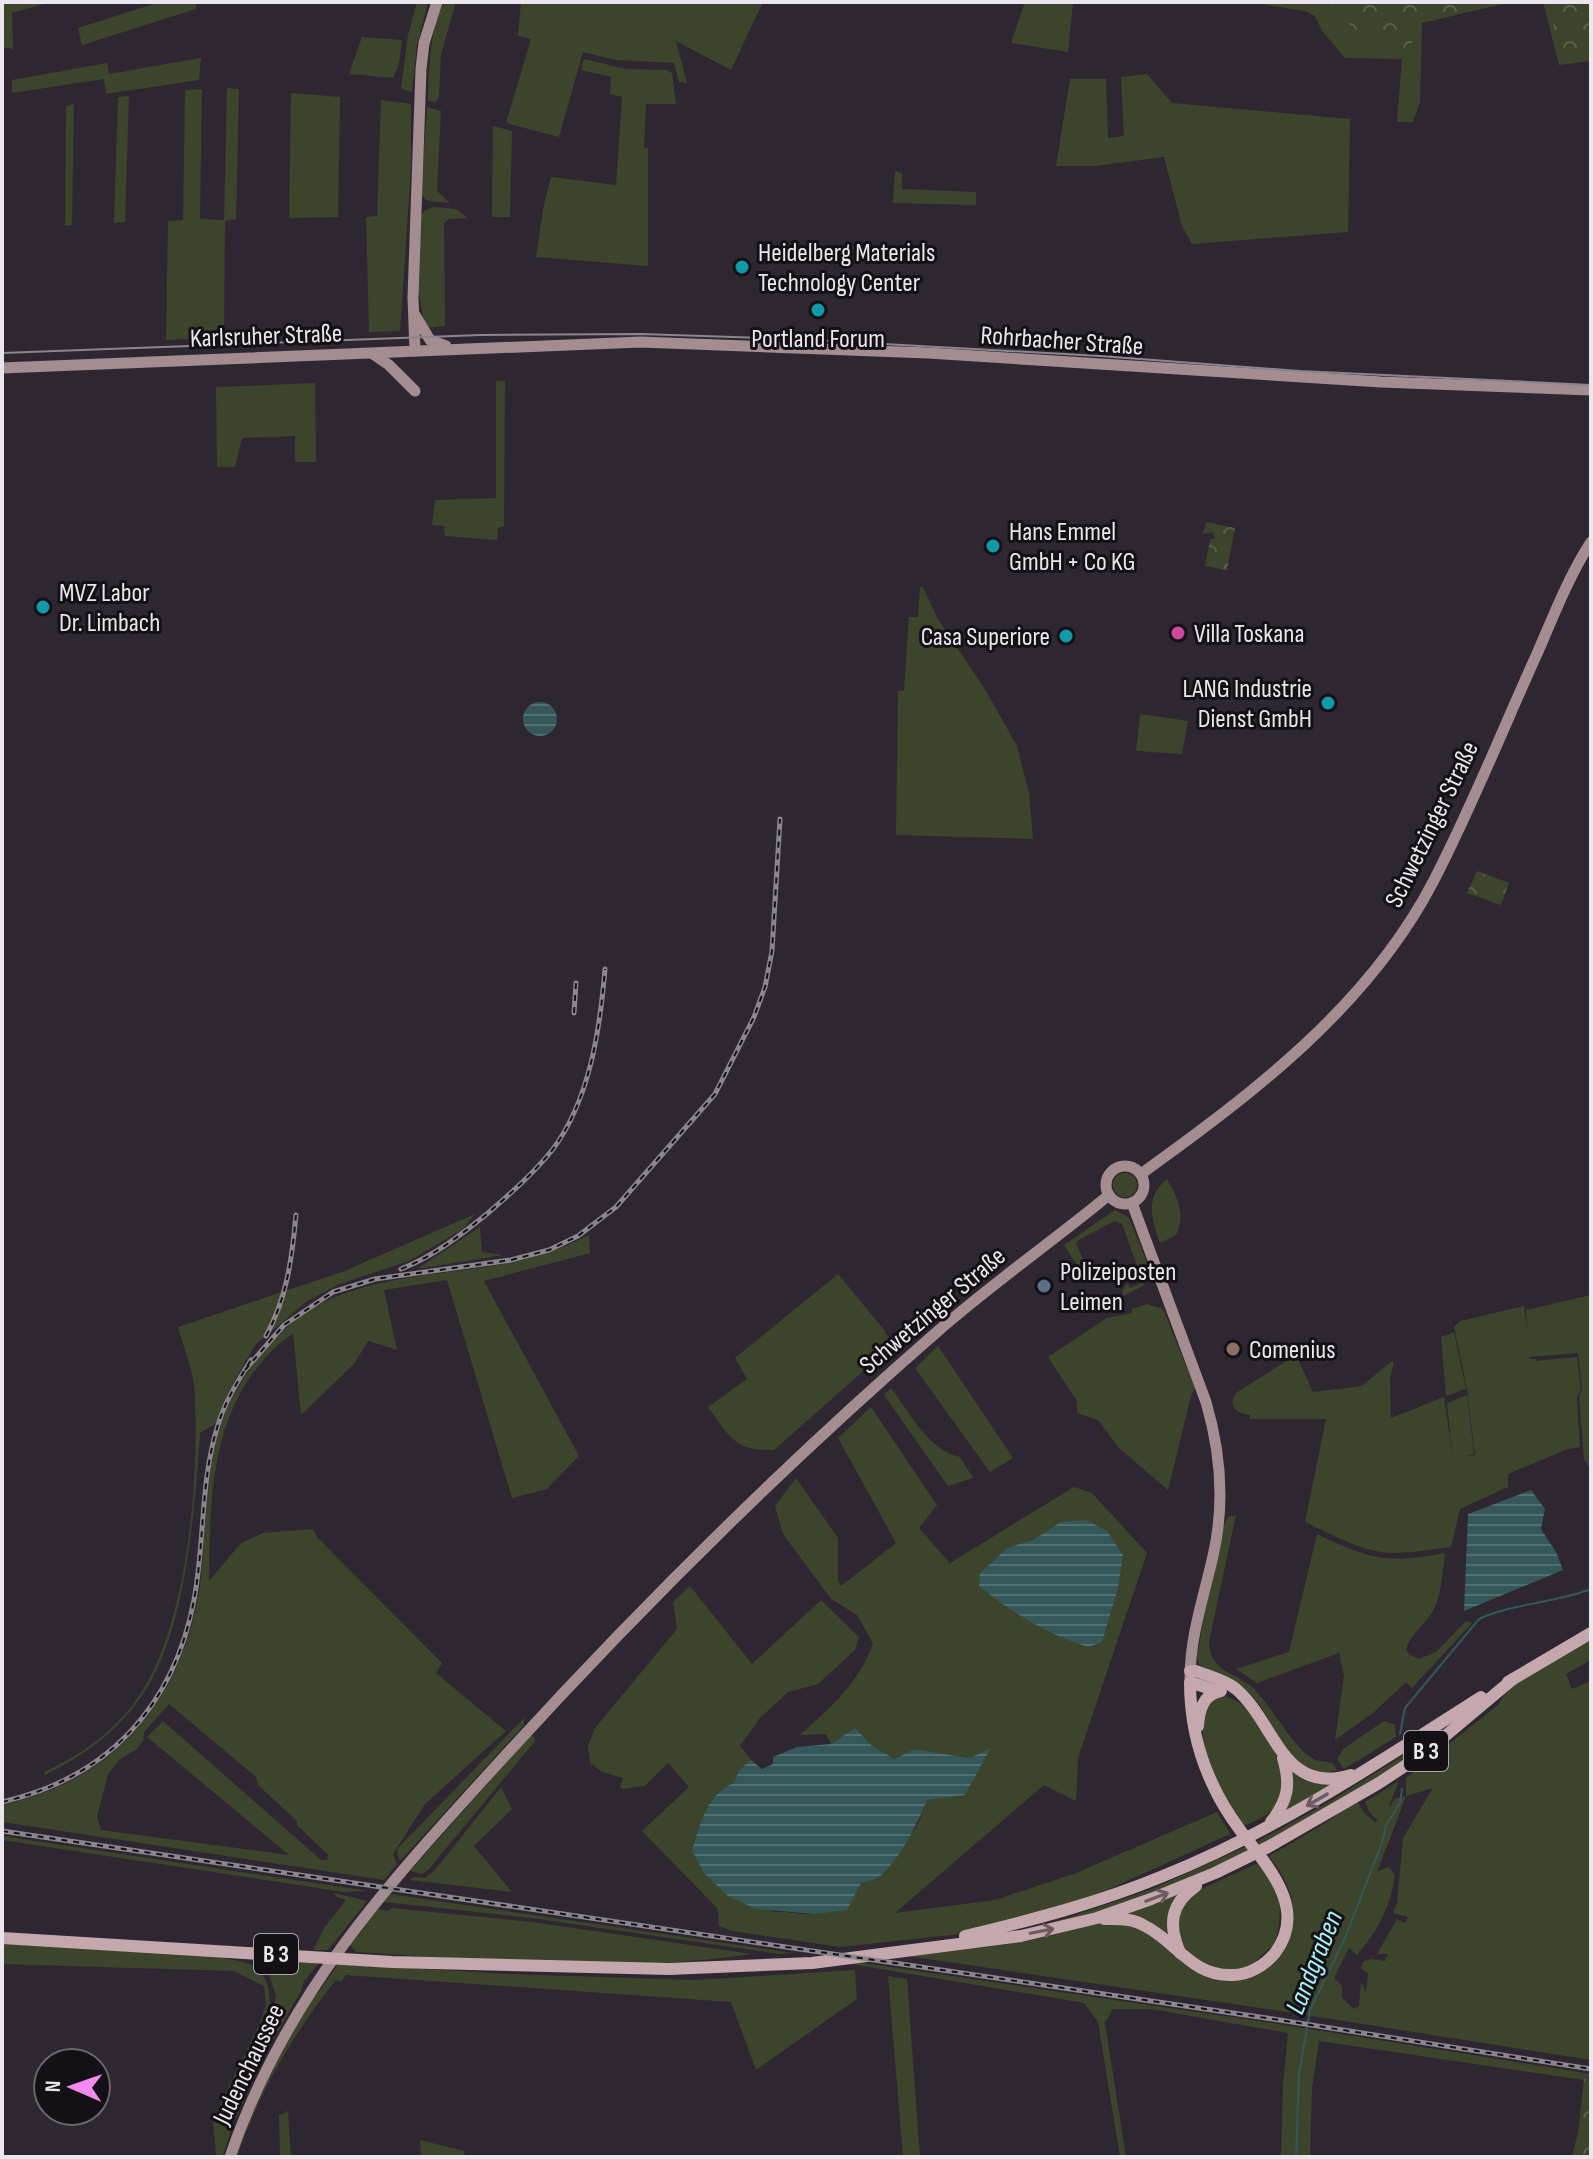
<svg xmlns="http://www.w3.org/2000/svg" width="1593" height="2159" font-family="'Sofia Sans Condensed',sans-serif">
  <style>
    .green { fill: #3d442c; fill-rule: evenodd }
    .park { fill: url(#park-crowns) }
    .water { fill: url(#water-rules) }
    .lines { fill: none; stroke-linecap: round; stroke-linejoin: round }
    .stream { stroke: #34575a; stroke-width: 2 }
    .secondary { stroke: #a38d91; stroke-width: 11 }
    .primary { stroke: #c5a8ad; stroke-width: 12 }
    .tram { stroke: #8b858e; stroke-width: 2 }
    .rail-casing { stroke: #8b858e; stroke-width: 5 }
    .rail { stroke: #141116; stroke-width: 2; stroke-dasharray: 6; stroke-linecap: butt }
    .oneway { stroke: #6c5c62 }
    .culture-dot { fill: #0f9aa8; stroke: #141116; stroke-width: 3 }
    .hotel-dot { fill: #d1479c; stroke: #141116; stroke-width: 3 }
    .service-dot { fill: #5c6f8a; stroke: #141116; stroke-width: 3 }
    .education-dot { fill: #8d6e63; stroke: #141116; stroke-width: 3 }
    .labels { text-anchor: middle; stroke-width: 6; stroke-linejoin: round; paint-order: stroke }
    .shield { fill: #141116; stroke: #aaa6ac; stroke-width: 2 }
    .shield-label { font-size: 24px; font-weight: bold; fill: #ebe6ed }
    .poi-label { font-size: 26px; fill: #ebe6ed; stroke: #141116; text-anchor: start }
    .street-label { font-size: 26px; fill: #ebe6ed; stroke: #141116 }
    .water-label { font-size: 28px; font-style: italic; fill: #a9f0f6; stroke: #141116 }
  </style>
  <defs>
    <pattern id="park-crowns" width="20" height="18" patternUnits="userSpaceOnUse" patternTransform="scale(2)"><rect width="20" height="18" fill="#3d442c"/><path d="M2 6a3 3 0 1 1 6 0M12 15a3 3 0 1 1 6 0" fill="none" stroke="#595f4b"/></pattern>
    <pattern id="water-rules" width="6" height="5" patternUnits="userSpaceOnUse" patternTransform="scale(2)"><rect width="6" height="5" fill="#34575a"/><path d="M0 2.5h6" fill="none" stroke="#526f72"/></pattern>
  </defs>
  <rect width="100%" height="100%" fill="#2e2731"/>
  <!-- green -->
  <g class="green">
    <polygon points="2,2 51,2 12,13 13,49 2,47"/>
    <polygon points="160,2 196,2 196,9 82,45 78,28"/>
    <polygon points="417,2 428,2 417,45 412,92 401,89 408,35"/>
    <path d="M444,2H456L441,54L439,96L436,102L428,101C429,67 429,34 444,2Z"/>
    <polygon points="521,2 763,2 731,70 676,41 687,83 679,82 674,63 615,60 583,52 559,137 506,123 531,39 518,36"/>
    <polygon points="1025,2 1073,2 1068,52 1011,43"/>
    <polygon points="1248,2 1511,2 1422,23 1420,102 1413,122 1397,122 1402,59 1345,58 1322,31 1315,16 1305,11"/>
    <polygon points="1543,2 1591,2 1591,61 1559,65"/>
    <polygon points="362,37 402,40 399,64 393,78 349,74"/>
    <polygon points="201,58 199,80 106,94 104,79 12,93 12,80 107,63 109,74"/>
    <polygon points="584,59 626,69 666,70 672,73 676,104 646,104 644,148 648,148 648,266 536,257 544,204 551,177 616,185 622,97 610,94 611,77 581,70"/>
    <polygon points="1147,74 1172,103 1350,119 1348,232 1192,244 1182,226 1164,157 1096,166 1056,166 1070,79 1106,79 1108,138 1124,136 1121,77"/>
    <polygon points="227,88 239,89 236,219 225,221 224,337 166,340 168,221 183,220 185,90 202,89 200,219 224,220"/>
    <polygon points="291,93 340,97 338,217 289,218"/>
    <polygon points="129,96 125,222 114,223 118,97"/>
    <polygon points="381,100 411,104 411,168 400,331 369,332 366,217 377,216"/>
    <polygon points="74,104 72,225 65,226 66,106"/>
    <polygon points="427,107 441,111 437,191 450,203 428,201 421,195"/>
    <polygon points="493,126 512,131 510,217 492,217"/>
    <polygon points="895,171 902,173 902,189 976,192 976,205 893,203"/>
    <polygon points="434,207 456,209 468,218 449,219 444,223 445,326 425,328 419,293 420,217 425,210"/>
    <polygon points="496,381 505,381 504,526 498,528 497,540 445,536 444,526 432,525 435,500 496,498"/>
    <polygon points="315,383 316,462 295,462 295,436 242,438 235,467 217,467 216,387"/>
    <polygon points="920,587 923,587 938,619 985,689 1017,746 1029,793 1033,839 896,835 898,691 904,690 909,617 918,617"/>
    <polygon points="1140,714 1188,721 1182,754 1136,751"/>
    <circle cx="1125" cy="1185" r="12"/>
    <path d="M1167,1179C1178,1199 1186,1214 1176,1235L1160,1243C1152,1219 1144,1198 1167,1179Z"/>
    <polygon points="1115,1210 1129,1218 1150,1270 1143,1286 1123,1296 1122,1291 1127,1283 1130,1288 1143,1282 1122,1224 1115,1221 1082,1238 1076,1243 1089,1273 1084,1276 1064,1245"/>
    <path d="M475,1214L463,1229L409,1261L337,1285L306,1302L256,1344L235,1380L215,1424L200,1433C197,1480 193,1526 185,1573C167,1672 138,1729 45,1775L44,1772C79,1756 111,1734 134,1703C187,1633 199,1484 195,1398C195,1375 184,1349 178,1327L342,1272Z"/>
    <polygon points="480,1227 482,1252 503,1255 417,1269"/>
    <path d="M589,1235L590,1253L484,1281L579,1456L547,1489L512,1498L447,1280L384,1290L397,1350L368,1341L354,1364L301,1415L293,1333C211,1394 210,1488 209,1581L241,1543L263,1533L313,1529L317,1537L442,1663L436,1673L506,1731L425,1804L393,1854L397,1864L384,1880L2,1822V1805C119,1780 187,1694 201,1577C206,1527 206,1475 220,1427C233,1388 257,1356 286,1328C341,1275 438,1277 509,1263C537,1258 563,1248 589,1235ZM169,1704L256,1777L258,1785L297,1821V1825L328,1855L327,1860H321L163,1721L147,1737L289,1855L101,1830L97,1817L108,1774L120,1759L137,1749L143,1741L144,1732Z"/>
    <path d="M838,1274L885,1331V1334L895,1343L774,1450C734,1451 730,1437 708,1407L747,1379L735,1358Z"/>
    <path d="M1591,1295V1470L1584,1459L1579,1397L1582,1389L1578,1353L1529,1357L1530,1359H1536V1361L1577,1357L1581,1389L1577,1398L1580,1447L1568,1449L1508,1474V1487L1460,1509L1451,1547C1432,1549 1413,1553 1394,1553C1363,1553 1333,1535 1305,1522L1326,1419H1250V1415C1237,1414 1227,1406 1236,1393L1296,1355L1313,1392L1362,1386L1392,1361L1394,1363L1390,1378L1391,1418L1444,1397L1453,1459L1447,1403L1467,1395L1474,1454L1462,1457L1475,1455L1467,1389L1454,1327L1460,1321L1524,1306L1527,1328L1526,1310Z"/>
    <polygon points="1147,1304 1163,1309 1195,1388 1191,1396 1168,1490 1119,1448 1098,1420 1077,1413 1077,1401 1048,1357 1107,1318 1132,1313 1132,1309"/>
    <polygon points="1454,1332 1466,1389 1446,1396 1441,1337"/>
    <polygon points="938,1346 1013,1458 990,1472 915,1368"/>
    <path d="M891,1388C910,1413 928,1450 960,1457L973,1478L948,1486L884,1395Z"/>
    <path d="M871,1407L937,1505L919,1528L950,1563L1074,1487L1092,1493L1147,1553L1078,1758L1076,1801L1044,1785L895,1913L995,1900L1076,1873L1217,1812L1230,1834L1094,1896L961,1934L840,1947L732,1931L719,1926L718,1909L642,1831L689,1787L668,1763L645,1786L623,1789L620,1787L623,1778L602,1772L590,1763L588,1746L595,1728L677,1629L673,1602L690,1586L752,1664L821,1600L859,1637L855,1650L818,1684L788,1692L760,1718L740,1746L751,1760L739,1770L734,1783C707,1793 700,1824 692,1850L773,1912C787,1911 799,1915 813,1914C829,1913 852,1896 861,1883L878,1878L903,1847L919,1822L927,1799L969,1758L914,1749L896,1759L871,1745L855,1729L831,1744L826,1734L800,1735C830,1708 860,1682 873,1643L857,1615L831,1599L783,1534L775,1506L796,1478L838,1538V1581L841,1586L896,1543L838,1438ZM1035,1539L1123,1554L1110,1615L980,1573L1007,1548Z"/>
    <path d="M1236,1515L1209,1642C1211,1675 1235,1670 1254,1689C1273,1709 1286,1735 1306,1754L1315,1760L1332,1763L1337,1770C1327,1774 1311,1773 1302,1766C1277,1747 1271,1713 1248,1692C1237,1682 1200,1673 1197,1660C1196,1655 1199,1647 1200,1642C1204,1603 1214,1565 1223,1527L1228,1517Z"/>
    <path d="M1317,1534C1369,1559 1387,1564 1445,1553C1442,1574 1442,1600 1429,1617C1421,1628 1409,1636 1406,1650L1410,1655L1419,1659L1436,1652L1466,1621L1472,1623L1412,1688L1406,1682L1373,1713L1335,1740L1344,1676L1339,1653L1257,1683L1236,1669L1289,1652Z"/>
    <path d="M1591,1638V1660L1566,1674L1572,1689L1591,1681V2060L1274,2010L907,1956C945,1950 983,1949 1021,1942C1056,1937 1094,1918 1129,1924C1168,1931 1176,1981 1233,1981C1277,1980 1302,1932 1290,1893C1286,1879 1277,1867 1269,1856L1322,1825L1357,1801L1364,1813L1375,1822L1378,1821L1370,1813L1365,1802L1399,1781L1388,1808L1395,1799L1406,1796V1778L1499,1704C1510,1678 1566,1653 1591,1638ZM1433,1788L1403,1838L1397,1903L1393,1913L1408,1917L1405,1923L1397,1919L1377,1954H1388L1385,1961L1372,1959L1364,1961L1361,1968L1368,1974L1366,1993L1361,1982L1359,2006L1354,2009L1342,1998V1986L1334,1978L1349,1948L1357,1955C1378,1931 1391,1906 1395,1874L1388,1867L1377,1872L1406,1796Z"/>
    <path d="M1221,1695C1246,1701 1254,1716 1266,1736C1291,1778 1294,1808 1243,1826C1234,1811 1223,1797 1216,1782C1204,1757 1191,1708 1221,1695Z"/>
    <polygon points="524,1718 524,1725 400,1861 397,1854 398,1848"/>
    <polygon points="1384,1721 1395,1725 1396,1737 1344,1769 1337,1759 1343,1749"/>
    <polygon points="531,1735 536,1740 429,1869 422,1874 410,1871"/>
    <polygon points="1431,1738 1433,1741 1388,1773 1261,1846 1258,1841 1329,1802"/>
    <polygon points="1291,1769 1336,1782 1280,1817 1291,1797"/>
    <polygon points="501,1787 512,1809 474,1846 512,1892 410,1880 413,1877 425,1878 435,1870"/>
    <polygon points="2,1836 368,1891 344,1892 2,1840"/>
    <path d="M1245,1847L1248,1852C1185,1883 1120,1908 1052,1923L1152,1889Z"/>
    <polygon points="1258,1863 1272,1884 1280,1905 1279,1926 1275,1943 1252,1965 1234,1971 1216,1970 1190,1955 1182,1945 1177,1914 1197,1891"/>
    <polygon points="334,1893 367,1901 328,1950 313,1950 324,1928 346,1900 337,1897"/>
    <polygon points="1181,1893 1175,1946 1116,1915"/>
    <polygon points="390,1894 793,1953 779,1954 532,1918 384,1902"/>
    <path d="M392,1908L532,1922L752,1954C622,1974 487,1960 356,1952L350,1945L378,1909L388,1911Z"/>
    <path d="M2,1944C45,1947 229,1949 255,1967C267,1975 271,1992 269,2005L226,2106L230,2135L222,2157H216L213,2119L261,2021L266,2004L264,1986L234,1971L2,1964Z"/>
    <polygon points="258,1960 319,1963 304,1981 301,1991 262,2060 235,2120 234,2103 271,2017 276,1996 268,1971"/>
    <polygon points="842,1960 1272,2023 1591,2074 1591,2081 1319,2041 1312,2088 1310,2157 1281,2157 1283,2085 1288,2033 1151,2009 1113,2009 1105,2023 1126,2157 1120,2157 1098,2022 1084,2003 833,1961"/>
    <path d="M338,1964L508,1974L694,1980L855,1970L857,1999L756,2070L731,2002L346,1975L341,1982L336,1980C294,2032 258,2094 237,2157H233C254,2100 283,2045 315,1993H318Z"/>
    <polygon points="888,1976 907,1979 920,2157 903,2157"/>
    <polygon points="288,2111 291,2157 280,2157 279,2115"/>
    <polygon points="420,2140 464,2151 465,2157 421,2157"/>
  </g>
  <!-- park -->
  <g class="park">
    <polygon points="1323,2 1502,2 1415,24 1411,50 1380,41 1353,30 1340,9"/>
    <polygon points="1548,2 1591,2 1591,56 1562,60"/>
    <polygon points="1206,522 1235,528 1227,570 1205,566 1210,540 1215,538 1213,532 1203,534"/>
    <polygon points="1477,871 1509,883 1501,905 1467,893"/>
    <polygon points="1584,2079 1591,2081 1591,2157 1572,2157 1578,2132"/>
  </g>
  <!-- water -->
  <g class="water">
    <circle cx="540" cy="719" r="17"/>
    <polygon points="1531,1490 1545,1509 1541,1529 1556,1552 1563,1570 1464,1611 1468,1514"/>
    <path d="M1086,1520L1107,1531L1123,1555L1118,1588L1102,1642L1088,1647C1048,1635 1012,1613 979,1586L980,1573L1007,1548L1035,1539L1061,1522Z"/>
    <path d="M855,1728L871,1745L895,1759L914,1749L969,1758L990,1749L965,1795L927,1800C918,1823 899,1861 879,1877C875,1880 867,1881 861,1883L847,1910L815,1914L756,1909L728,1896L704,1873L692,1850C700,1824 707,1793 734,1783L739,1770L751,1760L762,1769L773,1764V1757L797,1747L831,1744Z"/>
  </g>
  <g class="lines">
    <!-- stream -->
    <g class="stream">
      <path d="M1400,1734L1405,1708L1479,1619C1513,1603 1555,1603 1591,1589"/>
      <polyline points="1296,2157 1299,2075 1310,2010 1345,1938 1382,1843 1386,1825 1400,1803 1402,1789"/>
    </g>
    <!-- secondary -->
    <g class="secondary">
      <polyline points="415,315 430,340 446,346"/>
      <polyline points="415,351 413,298 421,69 424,43 437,2"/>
      <polyline points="373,354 389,365 415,391"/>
      <polyline points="2,368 641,342 928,353 1381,382 1591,390"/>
      <circle cx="1125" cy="1185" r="19"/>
      <path d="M1141,1174C1252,1094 1368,1007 1433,882C1471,809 1502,731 1536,656C1552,620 1569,575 1591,542"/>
      <path d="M1132,1203L1206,1402C1221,1453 1225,1504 1213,1556C1204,1596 1190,1636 1190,1678"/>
      <path d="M230,2157C286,1993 390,1882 504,1757C641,1607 785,1464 938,1331C993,1283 1053,1241 1109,1195"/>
    </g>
    <!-- primary -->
    <g class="primary">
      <path d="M1190,1671H1196C1208,1676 1226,1680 1236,1689C1276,1723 1282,1796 1351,1775"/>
      <polyline points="1508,1682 1591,1633"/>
      <path d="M1198,1726C1199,1710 1203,1694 1221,1691"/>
      <path d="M1271,1822C1288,1800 1291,1785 1283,1758"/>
      <path d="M1104,1919C1119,1919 1132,1918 1145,1926C1177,1942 1192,1977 1233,1975C1249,1975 1265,1965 1275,1953C1309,1908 1266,1865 1240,1830C1229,1815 1219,1799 1212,1783C1197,1751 1190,1717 1190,1682L1217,1691"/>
      <path d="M965,1936C1032,1920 1098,1903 1163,1876C1277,1830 1378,1763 1481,1697"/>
      <polyline points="2,1938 392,1962 669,1969 812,1963 1021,1936 1097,1918 1151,1899 1215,1873 1268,1847 1379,1783 1426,1752 1513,1679"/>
      <path d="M1180,1953C1168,1925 1170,1904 1196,1886"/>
    </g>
    <!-- tram -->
    <polyline class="tram" points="2,353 480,335 641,334 795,339 1100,356 1300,371 1591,385"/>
    <!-- rail casing -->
    <g class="rail-casing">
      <g id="rail">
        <polyline points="574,1013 576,983"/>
        <path d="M401,1269C434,1256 461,1235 488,1213C511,1193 534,1173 553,1149C590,1099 600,1029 605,969"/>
        <path d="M266,1336C287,1298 292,1258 296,1215"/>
        <polyline points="245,1370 284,1325 333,1292 375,1279 511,1260 549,1250 578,1236 616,1207 715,1094 754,1017 765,987 772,951 780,819"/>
        <path d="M2,1802C108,1778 174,1706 194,1600C205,1542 200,1481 218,1425C225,1401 238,1381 251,1360"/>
        <polyline points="2,1831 1273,2019 1591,2069"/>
      </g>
    </g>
    <!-- rail -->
    <use href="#rail" class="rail"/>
  </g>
  <!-- one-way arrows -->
  <defs><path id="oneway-shaft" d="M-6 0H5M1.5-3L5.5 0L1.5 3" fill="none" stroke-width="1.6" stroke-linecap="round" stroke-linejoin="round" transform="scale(2)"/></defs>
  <g class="oneway">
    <use href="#oneway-shaft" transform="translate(1317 1800) rotate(150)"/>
    <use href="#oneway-shaft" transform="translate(1157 1897) rotate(-21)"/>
    <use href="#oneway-shaft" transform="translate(1042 1931) rotate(-11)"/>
  </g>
  <!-- markers -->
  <g class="culture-dot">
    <circle cx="742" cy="267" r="8"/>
    <circle cx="818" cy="310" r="8"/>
    <circle cx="993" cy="546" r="8"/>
    <circle cx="43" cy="607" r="8"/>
    <circle cx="1066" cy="636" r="8"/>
    <circle cx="1328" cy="703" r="8"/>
  </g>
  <circle class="hotel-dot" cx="1178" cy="633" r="8"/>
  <circle class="service-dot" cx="1044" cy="1286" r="8"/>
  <circle class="education-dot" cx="1233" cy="1349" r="8"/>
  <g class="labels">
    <!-- shield labels -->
    <g class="shield">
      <rect x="1404" y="1731" width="44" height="40" rx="6"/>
      <rect x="254" y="1934" width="44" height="40" rx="6"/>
    </g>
    <g class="shield-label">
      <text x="1426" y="1759">B 3</text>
      <text x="276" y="1962">B 3</text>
    </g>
    <!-- poi labels -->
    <g class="poi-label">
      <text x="758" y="261">Heidelberg Materials<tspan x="758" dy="30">Technology Center</tspan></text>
      <text x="818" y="347" text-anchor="middle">Portland Forum</text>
      <text x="1009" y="540">Hans Emmel<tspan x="1009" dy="30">GmbH + Co KG</tspan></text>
      <text x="59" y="601">MVZ Labor<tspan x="59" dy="30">Dr. Limbach</tspan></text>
      <text x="1194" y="642">Villa Toskana</text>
      <text x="1050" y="645" text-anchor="end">Casa Superiore</text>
      <text x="1312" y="697" text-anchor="end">LANG Industrie<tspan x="1312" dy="30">Dienst GmbH</tspan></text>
      <text x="1060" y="1280">Polizeiposten<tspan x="1060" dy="30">Leimen</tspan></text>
      <text x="1249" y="1358">Comenius</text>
    </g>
    <!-- street labels -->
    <g class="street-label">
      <text transform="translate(266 335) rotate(-2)" y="9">Karlsruher Straße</text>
      <text transform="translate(1062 340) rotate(4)" y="9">Rohrbacher Straße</text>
      <text transform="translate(1431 824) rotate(-64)" y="9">Schwetzinger Straße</text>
      <text transform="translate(932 1310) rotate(-40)" y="9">Schwetzinger Straße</text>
      <text transform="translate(248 2064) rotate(-64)" y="9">Judenchaussee</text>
    </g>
    <!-- water labels -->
    <g class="water-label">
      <text transform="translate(1313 1962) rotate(-68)" y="10">Landgraben</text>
    </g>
  </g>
  <!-- border -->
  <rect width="1593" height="2159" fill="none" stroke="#ebe6ed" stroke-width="8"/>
  <!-- north arrow -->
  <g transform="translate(72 2087) rotate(272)"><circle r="38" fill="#141116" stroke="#6a666c" stroke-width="2"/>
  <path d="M0-6L14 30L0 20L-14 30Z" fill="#f489f0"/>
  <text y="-12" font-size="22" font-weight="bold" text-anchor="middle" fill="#ebe6ed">N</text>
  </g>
</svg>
